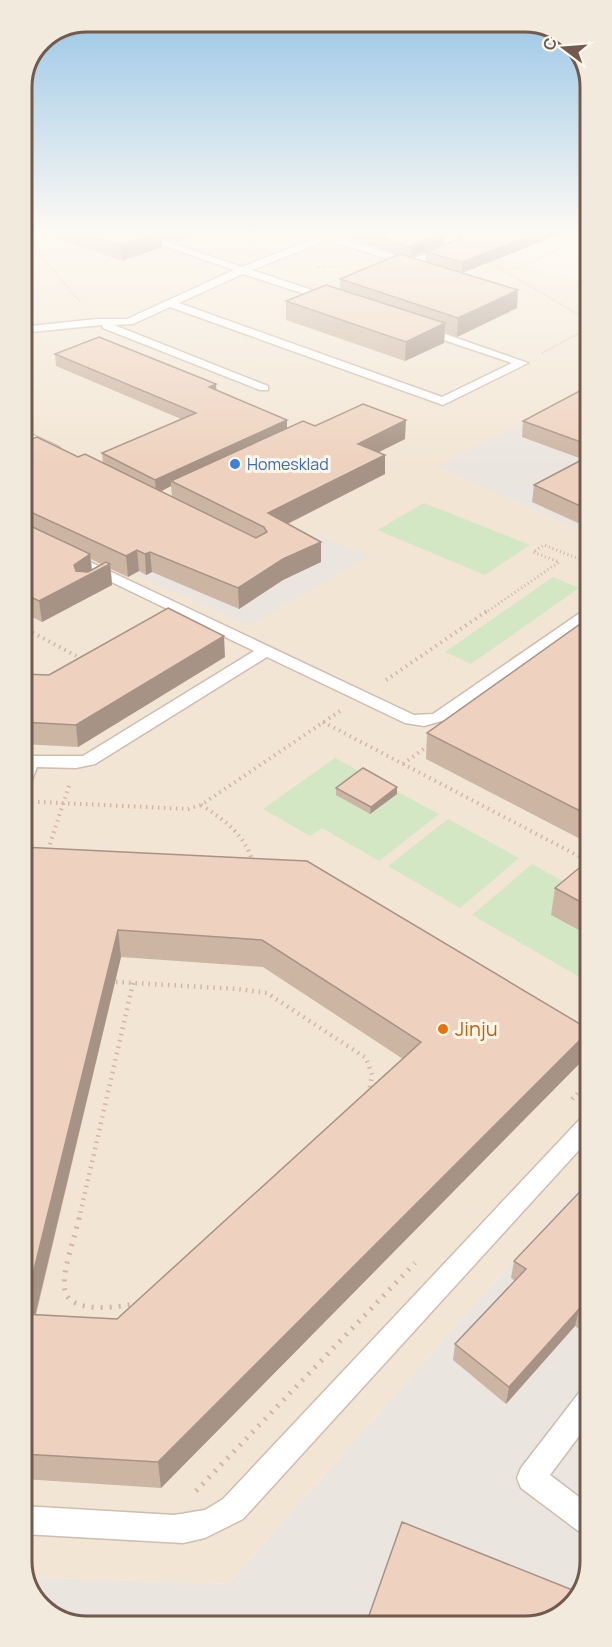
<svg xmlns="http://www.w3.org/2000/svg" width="612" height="1647" font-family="Manrope,sans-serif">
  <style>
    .residential { fill: #f2e5d4 }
    .industrial { fill: #ebe5df }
    .education { fill: #f0e2f7 }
    .green { fill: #d3e7c5 }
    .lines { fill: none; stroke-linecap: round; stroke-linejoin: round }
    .service-casing { stroke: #cebdb0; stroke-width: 3 }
    .path-far4 { stroke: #d3b6a2; stroke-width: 2; stroke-dasharray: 1 2; stroke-linecap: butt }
    .path-far3 { stroke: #d3b6a2; stroke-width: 3; stroke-dasharray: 1 3; stroke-linecap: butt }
    .path-far2 { stroke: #d3b6a2; stroke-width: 4; stroke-dasharray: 1.5 4.5; stroke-linecap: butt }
    .path-far1 { stroke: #d3b6a2; stroke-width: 4.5; stroke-dasharray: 1.5 5; stroke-linecap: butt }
    .path { stroke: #d3b6a2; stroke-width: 5; stroke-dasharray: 2 7; stroke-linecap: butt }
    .service { fill: #fff; fill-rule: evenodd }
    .wall { fill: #cdb5a4; fill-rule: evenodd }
    .shaded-wall { fill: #a79386 }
    .building { fill: #eed2bf; stroke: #a79386; stroke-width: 1.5; fill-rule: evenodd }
    .shop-dot { fill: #3f7fe0; stroke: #fef7eb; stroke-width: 2 }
    .food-dot { fill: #e8710a; stroke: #fef7eb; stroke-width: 2 }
    .labels { text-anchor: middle; stroke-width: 6; stroke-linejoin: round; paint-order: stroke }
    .far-shop-label { font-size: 16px; fill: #366cbe; stroke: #fef7eb; text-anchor: start }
    .food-label { font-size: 20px; fill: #c56008; stroke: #fef7eb; text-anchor: start }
    .rim { fill: none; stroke: #725a4c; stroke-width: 3 }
  </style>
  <rect width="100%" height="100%" fill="#fbf3e6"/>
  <!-- residential -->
  <polygon class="residential" points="21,232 414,232 589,284 589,389 439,466 589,536 590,1174 228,1584 23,1577"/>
  <!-- industrial -->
  <g class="industrial">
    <polygon points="589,389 589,536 438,466"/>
    <polygon points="39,454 255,564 317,534 368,556 249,626 22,522 22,461"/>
    <polygon points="590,1174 591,1561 577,1601 543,1624 82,1626 46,1612 23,1577 228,1584"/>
  </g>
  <!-- education -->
  <polygon class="education" points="21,269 41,304 21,306"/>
  <!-- green -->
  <g class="green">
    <polygon points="424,503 530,545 485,575 377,530"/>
    <polygon points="553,577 579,588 471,664 445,652"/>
    <polygon points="335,758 439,814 379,861 322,828 310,836 263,809"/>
    <polygon points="448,819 519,858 460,908 388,866"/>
    <polygon points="532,864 590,896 590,983 472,915"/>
  </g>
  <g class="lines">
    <!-- service casing -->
    <g class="service-casing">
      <g id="service">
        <polygon points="125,232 139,232 242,267 318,237 315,236 315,232 322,232 410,260 450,244 415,232 430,232 462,242 462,246 410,266 328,240 252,270 333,297 334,299 329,302 243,274 179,303 442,397 512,363 417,331 417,327 425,327 528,363 443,405 170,307 133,324 114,325 268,386 268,390 260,390 103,328 102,325 21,333 21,327 97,319 127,319 234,270"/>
        <polygon points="22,430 59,447 61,450 55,454 51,453 22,439"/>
        <polygon points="69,552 414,715 433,714 590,606 590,617 445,720 424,726 405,723 267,657 95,764 76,768 37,767 28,790 22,791 22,756 83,756 254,651 64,559 62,556"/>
        <polygon points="590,1114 590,1138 243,1519 205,1538 183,1543 23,1534 23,1506 174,1515 205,1510 223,1499 582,1117"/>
        <polygon points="591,1386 591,1420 550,1475 591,1506 591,1537 581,1533 521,1488 517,1478 521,1468 582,1389"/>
      </g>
    </g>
    <!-- path-far4 -->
    <g class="path-far4">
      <polyline points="21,232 81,303"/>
      <polyline points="251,243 253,232"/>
      <polyline points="488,261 589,321"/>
      <polyline points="316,267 341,266"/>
      <polyline points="508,271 589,237"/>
      <polyline points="542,353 589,328"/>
    </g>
    <!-- path-far3 -->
    <polyline class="path-far3" points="485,613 559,562 533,552 544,545 589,563"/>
    <!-- path-far2 -->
    <g class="path-far2">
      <polyline points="22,627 82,659"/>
      <polyline points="386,680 487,611"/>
      <polyline points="323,722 590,862"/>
      <polyline points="403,764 429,745"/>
      <polyline points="38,802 188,809 201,805 340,711"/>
      <path d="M201,805C225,820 245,835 253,863"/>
      <polyline points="48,850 69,786"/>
    </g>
    <!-- path-far1 -->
    <g class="path-far1">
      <polyline points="116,982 238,989 267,993 366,1058 372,1075 369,1092"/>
      <polyline points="572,1099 590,1080"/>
      <polyline points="79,1219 133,983"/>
    </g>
    <!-- path -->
    <g class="path">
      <path d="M79,1218C75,1237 61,1273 65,1291C71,1315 121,1307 138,1303"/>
      <polyline points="196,1491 415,1263"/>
    </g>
    <!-- service -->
    <use href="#service" class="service"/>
  </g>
  <!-- wall -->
  <g class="wall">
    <polygon points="39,232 205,232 176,242 161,237 162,247 122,261"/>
    <polygon points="330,232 467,232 458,239 444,234 444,244 410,257 425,262 426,252 464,237 472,232 565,232 462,273 517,308 457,337 445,333 444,343 405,361 286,320 286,301 340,289 340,279 400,255"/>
    <path d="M55,354L216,391L287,420V428L315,426L405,439L379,452L385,474L288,524L321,562L283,580L239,609L152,572L146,575L139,571L128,577L111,569L112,585L42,622L22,612V441L78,457L103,463L102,453L181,419L56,366ZM171,486L172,497L161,491ZM91,559L101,564L92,569Z"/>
    <polygon points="589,386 589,528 532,502 534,485 582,459 522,437 523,421"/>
    <polygon points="590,617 590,844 426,759 427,733"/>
    <polygon points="225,657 78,747 22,744 22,674 49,675"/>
    <polygon points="336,788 397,794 370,814 336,795"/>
    <path d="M22,847L590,1030L586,1057L161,1488L23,1479ZM121,957L263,967L403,1059L117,1319L36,1315Z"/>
    <polygon points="590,859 590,936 551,915 555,888"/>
    <polygon points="590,1181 591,1338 575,1326 506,1404 453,1360 455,1344 515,1281 511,1278 514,1261"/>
  </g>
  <!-- shaded-wall -->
  <g class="shaded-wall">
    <polygon points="159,232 161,232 162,247 122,261 120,245"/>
    <polygon points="176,232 205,232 176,242"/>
    <polygon points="458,232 467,232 458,239"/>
    <polygon points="539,232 565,232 462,273 462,262"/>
    <polygon points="444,234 444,244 410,258 410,247"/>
    <polygon points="518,290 517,308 457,337 458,318"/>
    <polygon points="445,323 444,343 405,361 406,342"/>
    <polygon points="216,384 217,397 209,387"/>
    <polygon points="287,420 287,433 171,481 171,486 156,494 155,480"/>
    <polygon points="406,420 405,439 357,463 358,444"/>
    <polygon points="385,455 385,474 269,533 268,513"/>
    <polygon points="321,542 321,562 283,580 239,609 238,588 283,559"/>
    <polygon points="137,550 139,571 128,577 126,556"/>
    <polygon points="150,552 152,572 146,575 145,554"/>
    <polygon points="90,554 92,573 110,564 112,585 42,622 39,601 74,565"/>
    <polygon points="224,636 225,657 78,747 76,725"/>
    <polygon points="397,787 397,794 370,814 371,807"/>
    <polygon points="118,930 121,957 29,1341 23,1314"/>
    <polygon points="590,1030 586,1057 161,1488 158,1462"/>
    <polygon points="579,1309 575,1326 506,1404 509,1387"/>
  </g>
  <!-- building -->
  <g class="building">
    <polygon points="82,232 159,232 120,245"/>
    <polygon points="364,232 440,232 444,234 410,247"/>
    <polygon points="472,232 539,232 462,262 426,252 464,237"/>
    <polygon points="400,254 518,290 458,318 340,279"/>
    <polygon points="326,285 445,323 406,342 286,301"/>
    <polygon points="99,337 216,384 209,387 287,420 155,480 102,453 196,413 55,354"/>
    <polygon points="589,386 589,445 523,421"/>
    <polygon points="363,404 406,420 358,444 385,455 268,513 321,542 283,559 238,588 150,552 145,554 137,550 126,556 22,508 22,441 24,442 37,437 78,457 85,454 256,538 267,532 264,527 171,481 303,421 315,426"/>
    <polygon points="589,456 589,510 534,485"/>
    <polygon points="22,522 90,554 74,565 76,571 88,572 106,562 110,564 39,601 22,593"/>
    <polygon points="168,608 224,636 76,725 22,722 22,674 49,675"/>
    <polygon points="590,617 590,816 427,733"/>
    <polygon points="363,768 397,787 371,807 336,788"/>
    <path d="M22,847L307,861L590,1030L158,1462L23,1454ZM118,930L262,940L421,1042L117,1319L23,1314Z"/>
    <polygon points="590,859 590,907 555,888"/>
    <polygon points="590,1181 591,1319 579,1309 509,1387 455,1344 526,1269 514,1261"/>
    <polygon points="402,1522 580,1593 577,1601 543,1624 366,1624"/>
  </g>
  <!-- sky -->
  <linearGradient id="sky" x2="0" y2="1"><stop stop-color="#96c4e6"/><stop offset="0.5" stop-color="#fdfaf4"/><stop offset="1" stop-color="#fdfaf4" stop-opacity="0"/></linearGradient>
  <rect width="612" height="463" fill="url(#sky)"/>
  <!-- markers -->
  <circle class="shop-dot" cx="235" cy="464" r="6"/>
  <circle class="food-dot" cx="443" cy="1029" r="6"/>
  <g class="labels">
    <!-- far-shop labels -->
    <g class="far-shop-label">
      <text x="247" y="470">Homesklad</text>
    </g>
    <!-- food labels -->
    <g class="food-label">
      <text x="455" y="1036">Jinju</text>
    </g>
  </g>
  <!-- crop -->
  <path d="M0 0H612V1647H0ZM87 32H525A55 55 0 0 1 580 87V1561A55 55 0 0 1 525 1616H87A55 55 0 0 1 32 1561V87A55 55 0 0 1 87 32Z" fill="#f3eade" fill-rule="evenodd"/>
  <path class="rim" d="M87 32H525A55 55 0 0 1 580 87V1561A55 55 0 0 1 525 1616H87A55 55 0 0 1 32 1561V87A55 55 0 0 1 87 32Z"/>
  <!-- north arrow -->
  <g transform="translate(564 48) rotate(286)" stroke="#fef7eb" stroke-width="4.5" paint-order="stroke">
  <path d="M0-4.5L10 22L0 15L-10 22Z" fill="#725a4c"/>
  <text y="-9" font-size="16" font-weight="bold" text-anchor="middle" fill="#725a4c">С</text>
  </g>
</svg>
